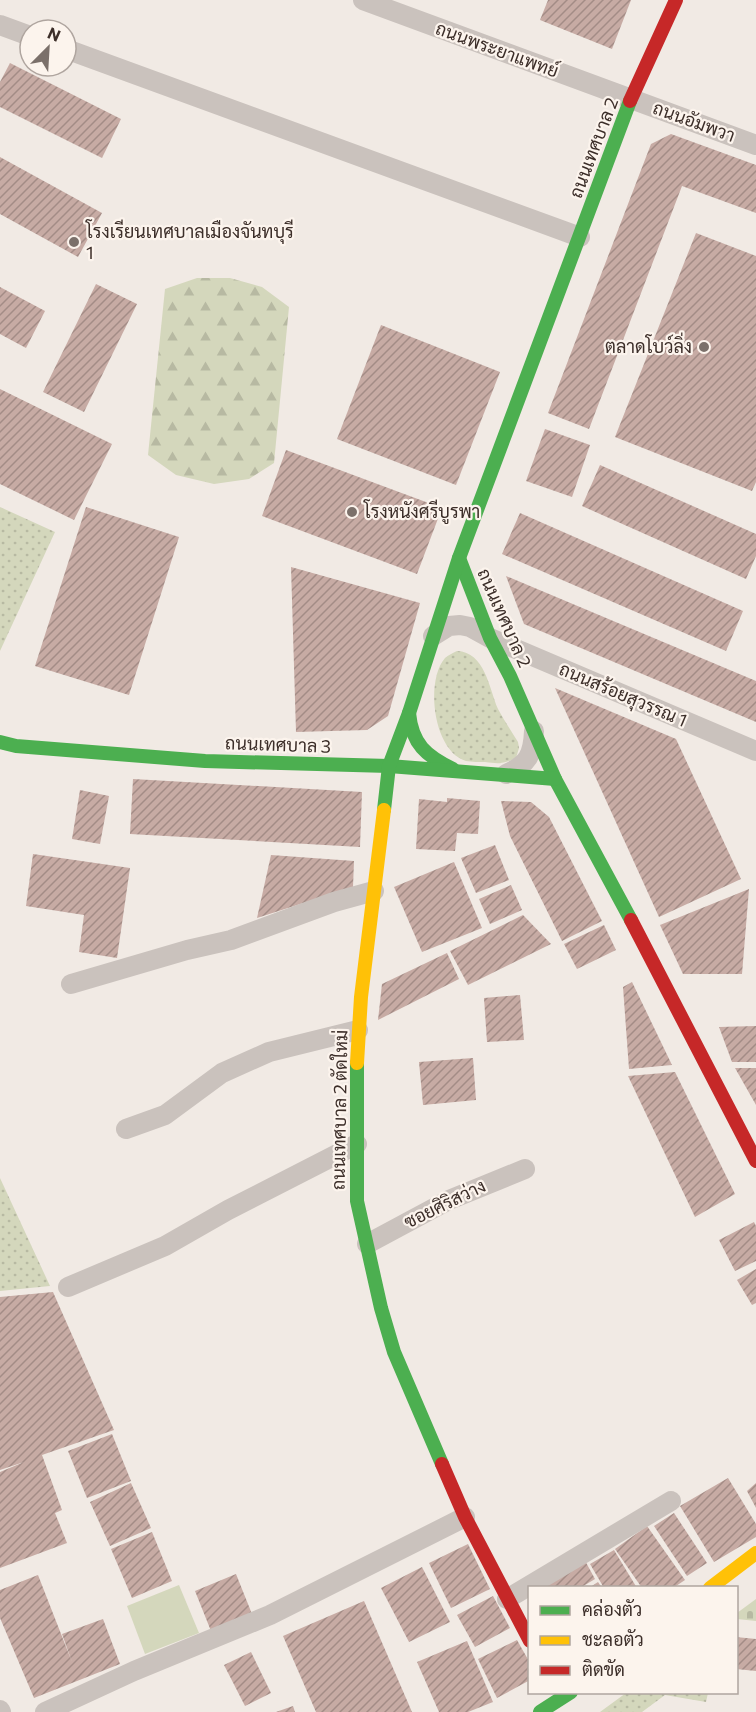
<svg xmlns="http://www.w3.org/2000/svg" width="756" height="1712" font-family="Commissioner,Sarabun,sans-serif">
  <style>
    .grass { fill: #d4d7bc }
    .forest { fill: url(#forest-firs) }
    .cemetery { fill: url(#cemetery-stones) }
    .park { fill: url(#park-dots) }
    .building { fill: url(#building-hatch) }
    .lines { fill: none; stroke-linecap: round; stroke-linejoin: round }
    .street { stroke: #cac2bd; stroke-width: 20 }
    .fast { stroke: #4caf50; stroke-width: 14 }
    .slow { stroke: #ffc107; stroke-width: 14 }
    .jam { stroke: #c62828; stroke-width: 14 }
    .poi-dot { fill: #7b706a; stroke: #fcf4ed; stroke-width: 2 }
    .labels { text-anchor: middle; stroke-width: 4.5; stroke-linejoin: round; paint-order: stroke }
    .street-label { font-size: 18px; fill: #3c2e29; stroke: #fcf4ed }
    .poi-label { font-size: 18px; fill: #3c2e29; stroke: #fcf4ed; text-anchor: start }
  </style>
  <defs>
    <pattern id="forest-firs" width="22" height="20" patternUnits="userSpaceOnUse" patternTransform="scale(1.5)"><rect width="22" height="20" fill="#d4d7bc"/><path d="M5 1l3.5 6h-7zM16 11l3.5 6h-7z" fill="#b7b9a2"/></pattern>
    <pattern id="cemetery-stones" width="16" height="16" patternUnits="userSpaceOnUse" patternTransform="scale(1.5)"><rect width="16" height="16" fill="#d4d7bc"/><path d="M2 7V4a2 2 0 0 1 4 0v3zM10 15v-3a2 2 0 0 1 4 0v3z" fill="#b7b9a2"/></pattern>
    <pattern id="park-dots" width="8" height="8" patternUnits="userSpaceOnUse" patternTransform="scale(1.5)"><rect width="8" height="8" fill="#d4d7bc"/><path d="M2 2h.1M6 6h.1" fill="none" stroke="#b7b9a2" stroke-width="1.8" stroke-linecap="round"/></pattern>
    <pattern id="building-hatch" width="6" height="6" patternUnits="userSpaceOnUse" patternTransform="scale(1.5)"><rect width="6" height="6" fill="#c7aba4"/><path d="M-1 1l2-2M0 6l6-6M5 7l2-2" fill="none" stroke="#a38c86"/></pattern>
  </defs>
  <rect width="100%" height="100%" fill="#f1eae4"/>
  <!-- grass -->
  <polygon class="grass" points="179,1585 199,1633 145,1654 127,1606"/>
  <!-- forest -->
  <polygon class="forest" points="230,278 262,287 289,307 274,463 249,479 214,484 176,475 148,455 165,289 197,278"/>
  <!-- cemetery -->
  <polygon class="cemetery" points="756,1599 756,1621 737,1619 737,1613"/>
  <!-- park -->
  <g class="park">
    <polygon points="0,507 55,532 0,651"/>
    <path d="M457,651C485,652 489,688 498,709C504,720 511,731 518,742L519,748L516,758C503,764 499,764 485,762C479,762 472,762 466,761C433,751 425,681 445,658C448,655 453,653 457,651Z"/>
    <polygon points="0,1178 50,1286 0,1291"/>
    <polygon points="626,1693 626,1692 708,1693 706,1702 665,1695 642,1712 600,1712"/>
  </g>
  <!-- building -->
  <g class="building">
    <polygon points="548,0 631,0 612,49 540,20"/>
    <polygon points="10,63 121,119 102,158 0,107 0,82"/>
    <polygon points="671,134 756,165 756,213 682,186 589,429 548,413 651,144"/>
    <polygon points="0,157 102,213 78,257 0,214"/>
    <polygon points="696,233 756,256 756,482 752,491 615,437"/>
    <polygon points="96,284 137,304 84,412 43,392"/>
    <polygon points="0,287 45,311 26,348 0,334"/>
    <polygon points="381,325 500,372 456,485 337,439"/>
    <polygon points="0,389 112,444 74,520 0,484"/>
    <polygon points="545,429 590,445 572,497 526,481"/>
    <polygon points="286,450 442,508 417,574 262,516"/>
    <polygon points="600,465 756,534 756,556 746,579 582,506"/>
    <polygon points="86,507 179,537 129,695 35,666"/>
    <polygon points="520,513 743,611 726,651 502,554"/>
    <polygon points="291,567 420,603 388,716 367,730 296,732"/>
    <polygon points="506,576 756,681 756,722 524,624"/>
    <polygon points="555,688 676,739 741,879 659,917"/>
    <polygon points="133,779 362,792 360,847 130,834"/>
    <polygon points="80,790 109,796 100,844 72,839"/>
    <polygon points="447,798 480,801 478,834 457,833 455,851 416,849 419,799 447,802"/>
    <polygon points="501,801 531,802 549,817 602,921 562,941 510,836"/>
    <polygon points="495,845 509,880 476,893 461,858"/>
    <polygon points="33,854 130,868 117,958 79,952 84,915 26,906"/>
    <polygon points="271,855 354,861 353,887 257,918"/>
    <polygon points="454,862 482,928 422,952 394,887"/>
    <polygon points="511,885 522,910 490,924 479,899"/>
    <polygon points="749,889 742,974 683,974 660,925"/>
    <polygon points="523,915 551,944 468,985 450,951"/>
    <polygon points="604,925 616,950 577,969 564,944"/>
    <polygon points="447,953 459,979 378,1020 382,984"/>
    <polygon points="632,982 672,1065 629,1069 623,987"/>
    <polygon points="520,995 524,1040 487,1042 484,998"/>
    <polygon points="756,1026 756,1062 732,1062 719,1027"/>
    <polygon points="473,1058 476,1100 423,1105 419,1062"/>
    <polygon points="735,1068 756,1068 756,1105"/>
    <polygon points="675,1072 735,1194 695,1217 628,1076"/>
    <polygon points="754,1222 756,1226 756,1261 735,1271 719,1240"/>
    <polygon points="756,1269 756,1303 752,1305 737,1280"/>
    <polygon points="53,1292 114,1430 42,1455 62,1510 55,1513 67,1543 0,1568 0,1472 24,1462 0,1470 0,1297"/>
    <polygon points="112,1434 131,1481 87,1498 68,1451"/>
    <polygon points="728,1478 756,1524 756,1537 714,1562 680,1506"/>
    <polygon points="131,1483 151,1528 110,1546 90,1502"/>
    <polygon points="756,1483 756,1508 747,1491"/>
    <polygon points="674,1513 707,1563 687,1576 654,1526"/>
    <polygon points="647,1526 685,1580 673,1588 642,1588 615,1549"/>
    <polygon points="152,1532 172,1581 132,1598 111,1549"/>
    <polygon points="468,1544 490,1589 451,1608 429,1563"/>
    <polygon points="614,1550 637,1588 604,1588 590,1564"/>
    <polygon points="583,1557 595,1579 580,1588 532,1588"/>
    <polygon points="422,1567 450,1622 409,1642 381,1588"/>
    <polygon points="236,1574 252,1614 211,1631 195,1591"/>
    <polygon points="38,1575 72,1662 62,1634 103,1619 120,1664 34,1698 0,1618 0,1590"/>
    <polygon points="598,1582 602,1588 589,1588"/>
    <polygon points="493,1596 510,1628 475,1647 457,1615"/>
    <polygon points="364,1601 412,1712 316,1712 283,1636"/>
    <polygon points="736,1637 756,1639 756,1671 736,1669"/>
    <polygon points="517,1640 530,1663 530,1680 497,1698 478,1659"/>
    <polygon points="467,1641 493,1702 468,1712 439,1712 417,1662"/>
    <polygon points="251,1652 271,1693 245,1706 224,1665"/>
    <polygon points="293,1706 295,1712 276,1712"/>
  </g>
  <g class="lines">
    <!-- street -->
    <g class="street">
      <polyline points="363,0 756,145"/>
      <polyline points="0,25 30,36"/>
      <polyline points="66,49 580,237"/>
      <polyline points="433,636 449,626 460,625 470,627 490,638 756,751"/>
      <path d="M506,774C528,764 533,755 534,731"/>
      <polyline points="71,984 187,950 231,940 334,902 374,891"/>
      <polyline points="126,1129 165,1115 222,1073 269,1052 358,1030"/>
      <polyline points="367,1244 449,1200 525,1169"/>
      <polyline points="68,1287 165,1246 228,1210 357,1144"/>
      <polyline points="507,1599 671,1501"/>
      <polyline points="0,1710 1,1712"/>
      <polyline points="45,1712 134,1671 270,1615 465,1517"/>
    </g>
    <!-- fast -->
    <g class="fast">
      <polyline points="459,558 490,638 510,676 555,779 631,920"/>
      <path d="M409,713C412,744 426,756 453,769"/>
      <polyline points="0,742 16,746 205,761 389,766 555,779"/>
      <polyline points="384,810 389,766 409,713 459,558 630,101"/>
      <polyline points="357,1063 357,1201 381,1308 394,1352 442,1464"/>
      <polyline points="540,1712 571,1692"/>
    </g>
    <!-- slow -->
    <g class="slow">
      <polyline points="357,1063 361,997 384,810"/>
      <polyline points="710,1588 756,1553"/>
    </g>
    <!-- jam -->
    <g class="jam">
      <polyline points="630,101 676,0"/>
      <polyline points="631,920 756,1161"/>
      <polyline points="442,1464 465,1517 530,1641"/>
    </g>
  </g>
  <!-- markers -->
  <g class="poi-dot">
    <circle cx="74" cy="242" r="6"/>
    <circle cx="704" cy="347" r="6"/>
    <circle cx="352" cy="512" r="6"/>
  </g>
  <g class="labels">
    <!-- street labels -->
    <g class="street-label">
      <text transform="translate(497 50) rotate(20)" y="6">ถนนพระยาแพทย์</text>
      <text transform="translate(694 122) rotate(20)" y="6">ถนนอัมพวา</text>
      <text transform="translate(594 148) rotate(-69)" y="6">ถนนเทศบาล 2</text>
      <text transform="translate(504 618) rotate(66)" y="6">ถนนเทศบาล 2</text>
      <text transform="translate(623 695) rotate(23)" y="6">ถนนสร้อยสุวรรณ 1</text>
      <text transform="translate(278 745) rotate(2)" y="6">ถนนเทศบาล 3</text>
      <text transform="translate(340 1110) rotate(-89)" y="6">ถนนเทศบาล 2 ตัดใหม่</text>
      <text transform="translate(445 1204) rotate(-26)" y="6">ซอยศิริสว่าง</text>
    </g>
    <!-- poi labels -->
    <g class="poi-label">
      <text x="86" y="238">โรงเรียนเทศบาลเมืองจันทบุรี<tspan x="86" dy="21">1</tspan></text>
      <text x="692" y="353" text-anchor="end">ตลาดโบว์ลิ่ง</text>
      <text x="364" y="518">โรงหนังศรีบูรพา</text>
    </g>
  </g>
  <!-- legend -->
  <rect x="528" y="1586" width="210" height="108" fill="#fcf4ed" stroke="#afa59f" stroke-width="1.5"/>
  <rect x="540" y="1606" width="30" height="9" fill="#4caf50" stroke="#afa59f" stroke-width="1.5"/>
  <text x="582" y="1616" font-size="18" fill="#3c2e29">คล่องตัว</text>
  <rect x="540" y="1636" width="30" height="9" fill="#ffc107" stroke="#afa59f" stroke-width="1.5"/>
  <text x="582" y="1646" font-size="18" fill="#3c2e29">ชะลอตัว</text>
  <rect x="540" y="1666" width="30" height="9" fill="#c62828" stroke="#afa59f" stroke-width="1.5"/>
  <text x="582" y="1676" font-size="18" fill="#3c2e29">ติดขัด</text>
  <!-- north arrow -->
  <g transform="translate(48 48) rotate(24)"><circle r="28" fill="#fcf4ed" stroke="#afa59f" stroke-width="1.5"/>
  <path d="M0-4.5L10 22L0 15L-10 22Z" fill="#7b706a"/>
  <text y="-9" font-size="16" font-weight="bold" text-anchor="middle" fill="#3c2e29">N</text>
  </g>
</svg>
